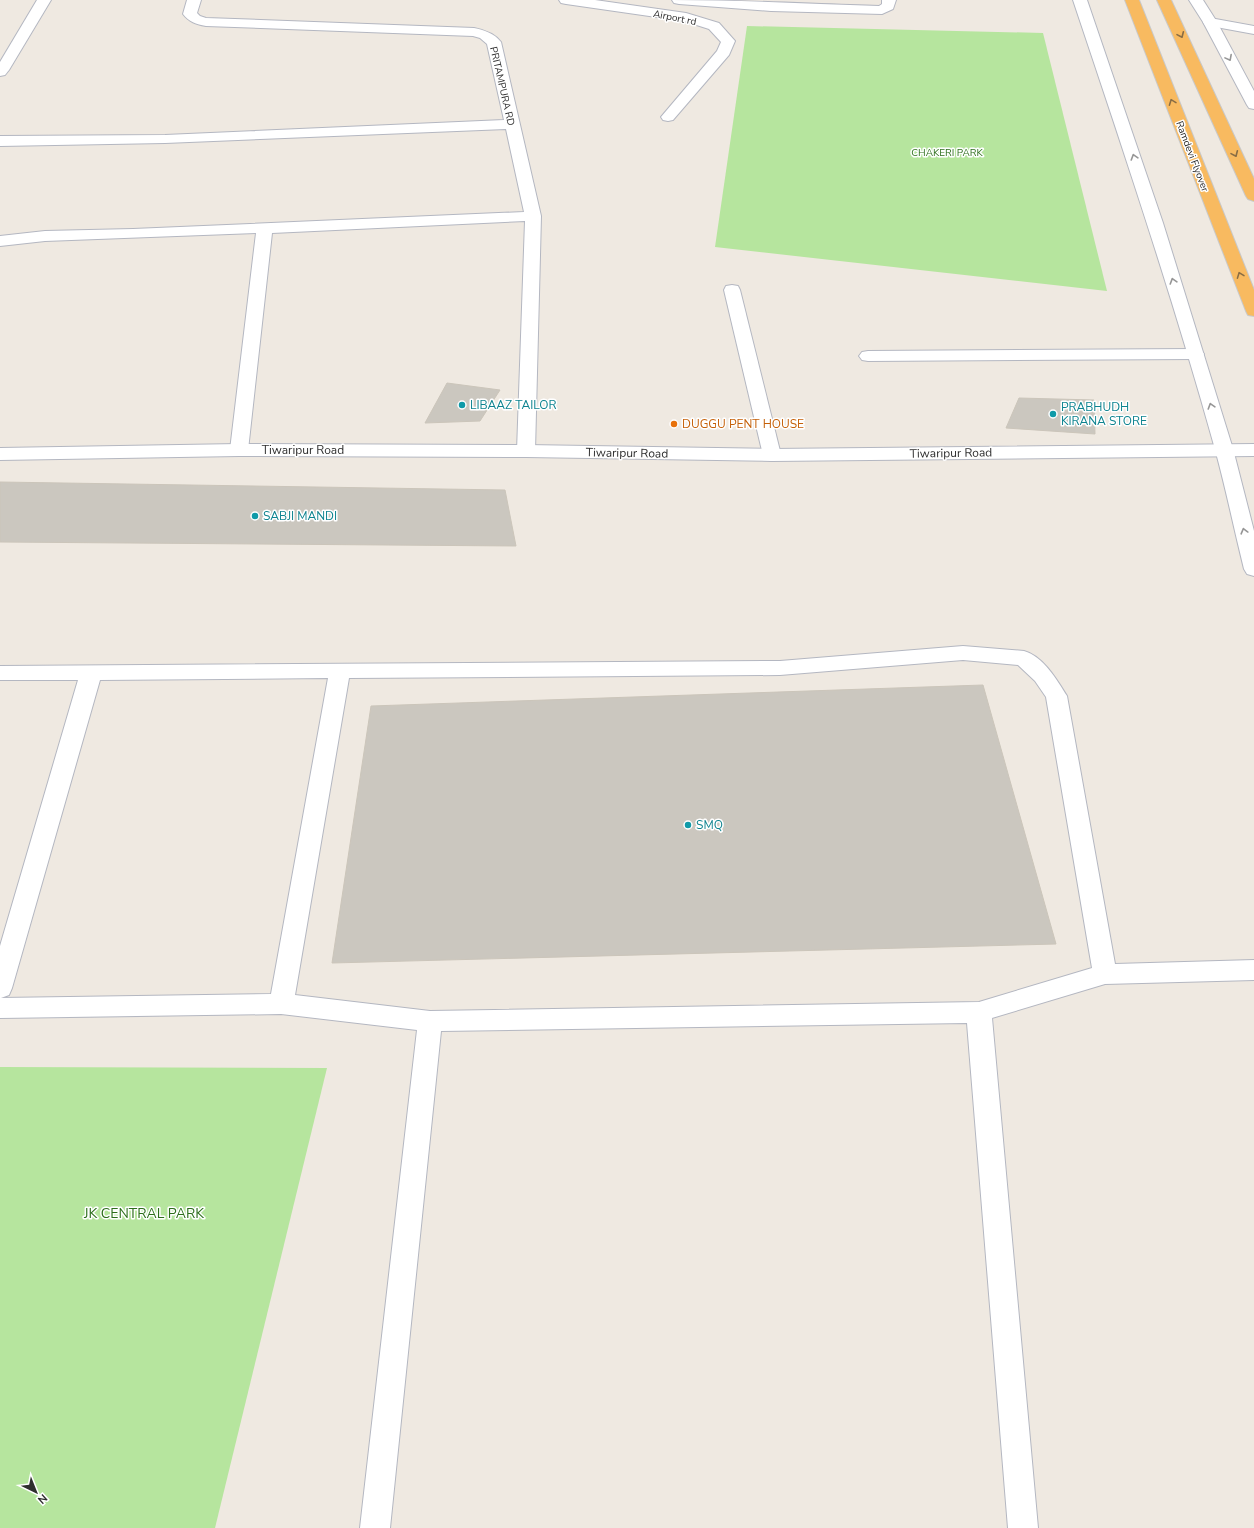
<svg xmlns="http://www.w3.org/2000/svg" width="1254" height="1528" font-family="'Nunito Sans',sans-serif">
  <style>
    .green { fill: #b6e59e }
    .building { fill: #cbc7bf; stroke: #cbc5ba }
    .lines { fill: none; stroke-linecap: round; stroke-linejoin: round }
    .service-casing { stroke: #b4b7c1; stroke-width: 2 }
    .minor-casing { stroke: #b4b7c1; stroke-width: 2 }
    .tertiary-casing { stroke: #b4b7c1; stroke-width: 2 }
    .secondary-casing { stroke: #b4b7c1; stroke-width: 2 }
    .trunk-casing { stroke: #c9c9c9; stroke-width: 2 }
    .service { fill: #fff; fill-rule: evenodd }
    .minor { fill: #fff; fill-rule: evenodd }
    .tertiary { fill: #fff; fill-rule: evenodd }
    .secondary { fill: #fff; fill-rule: evenodd }
    .trunk { fill: #f8ba60; fill-rule: evenodd }
    .oneway { stroke: #896d44 }
    .oneway2 { stroke: #969696 }
    .culture-dot { fill: #0f9aa8; stroke: #fff; stroke-width: 1.5 }
    .food-dot { fill: #e8710a; stroke: #fff; stroke-width: 1.5 }
    .labels { text-anchor: middle; stroke-width: 3; stroke-linejoin: round; paint-order: stroke }
    .far-street-label { font-size: 10px; fill: #2e2e2e; stroke: #fff }
    .far-park-label { font-size: 10px; fill: #2c6e1b; stroke: #fff }
    .culture-label { font-size: 12px; fill: #0d838f; stroke: #fff; text-anchor: start }
    .food-label { font-size: 12px; fill: #c56008; stroke: #fff; text-anchor: start }
    .street-label { font-size: 12px; fill: #2e2e2e; stroke: #fff }
    .near-park-label { font-size: 14px; fill: #2c6e1b; stroke: #fff }
  </style>
  <rect width="100%" height="100%" fill="#efe9e1"/>
  <!-- green -->
  <g class="green">
    <polygon points="747,26 1043,33 1107,291 715,247"/>
    <polygon points="0,1067 327,1068 215,1528 0,1528"/>
  </g>
  <!-- building -->
  <g class="building">
    <polygon points="447,383 500,390 480,421 425,423"/>
    <polygon points="1019,398 1094,400 1095,434 1006,428"/>
    <polygon points="0,482 505,490 516,546 0,542"/>
    <polygon points="983,685 1056,944 332,963 371,706"/>
  </g>
  <g class="lines">
    <!-- service casing -->
    <g class="service-casing">
      <polygon id="service" points="559,0 595,0 686,13 719,23 735,41 729,55 673,120 668,121 663,120 661,117 717,51 721,42 709,29 684,21 566,4 561,3"/>
    </g>
    <!-- minor casing -->
    <g class="minor-casing">
      <g id="minor">
        <polygon points="37,0 51,0 9,70 5,75 0,76 0,62"/>
        <path d="M187,0H201L197,13L200,16L206,18L474,28C484,30 494,33 501,42L541,216L535,451L533,455L526,457L519,455L517,451L525,221L272,233L248,450L246,454L239,456L232,454L230,450L256,233L45,241L0,246V236L45,231L133,229L524,212L506,129L165,143L0,146V136L165,135L504,120L487,44L480,38L473,36L206,26C196,24 189,22 183,14Z"/>
        <path d="M672,0C741,0 810,4 879,6L882,4V0H896L893,9L882,14L771,11L679,4L674,3Z"/>
        <polygon points="1210,18 1254,26 1254,34 1205,25 1203,22 1205,19"/>
        <polygon points="732,285 738,286 740,290 781,455 779,459 772,461 765,459 763,455 724,290 726,286"/>
        <polygon points="1195,349 1201,350 1204,354 1201,358 1195,359 868,361 862,360 859,356 862,352 868,351"/>
        <path d="M963,646L1024,651C1043,656 1057,680 1067,696L1115,964L1254,960V980L1105,984L992,1018L1038,1528H1008L967,1023L441,1031L390,1528H360L417,1030L281,1014L0,1018V946L78,680H0V666L780,661ZM963,660L1018,665L1035,681L1046,697L1092,968L979,1002L430,1011L295,995L349,678L780,675ZM328,678L271,994L1,998L9,995L12,988L100,680Z"/>
      </g>
    </g>
    <!-- tertiary casing -->
    <g class="tertiary-casing">
      <polygon id="tertiary" points="239,444 526,445 772,449 1254,444 1254,456 772,461 526,457 239,456 0,460 0,448"/>
    </g>
    <!-- secondary casing -->
    <g class="secondary-casing">
      <g id="secondary">
        <path d="M1073,0H1087L1163,223L1233,449L1254,531V576L1247,574L1244,569C1234,529 1226,489 1215,449C1173,298 1123,149 1073,0Z"/>
        <polygon points="1189,0 1203,0 1217,22 1254,91 1254,109 1249,108 1247,105 1203,22"/>
      </g>
    </g>
    <!-- trunk casing -->
    <g class="trunk-casing">
      <g id="trunk">
        <polygon points="1125,0 1139,0 1254,290 1254,316 1248,315 1246,311"/>
        <polygon points="1157,0 1171,0 1254,179 1254,201 1248,199 1246,196"/>
      </g>
    </g>
    <!-- service -->
    <use href="#service" class="service"/>
    <!-- minor -->
    <use href="#minor" class="minor"/>
    <!-- tertiary -->
    <use href="#tertiary" class="tertiary"/>
    <!-- secondary -->
    <use href="#secondary" class="secondary"/>
    <!-- trunk -->
    <use href="#trunk" class="trunk"/>
  </g>
  <!-- one-way arrows -->
  <defs><path id="oneway-chevron" d="M-2-3.5L2.5 0L-2 3.5" fill="none" stroke-width="1.6" stroke-linecap="round" stroke-linejoin="round"/></defs>
  <g class="oneway">
    <use href="#oneway-chevron" transform="translate(1181 35) rotate(66)"/>
    <use href="#oneway-chevron" transform="translate(1172 102) rotate(-111)"/>
    <use href="#oneway-chevron" transform="translate(1235 154) rotate(66)"/>
    <use href="#oneway-chevron" transform="translate(1240 275) rotate(-111)"/>
  </g>
  <g class="oneway2">
    <use href="#oneway-chevron" transform="translate(1229 58) rotate(62)"/>
    <use href="#oneway-chevron" transform="translate(1134 157) rotate(-107)"/>
    <use href="#oneway-chevron" transform="translate(1173 281) rotate(-107)"/>
    <use href="#oneway-chevron" transform="translate(1211 406) rotate(-107)"/>
    <use href="#oneway-chevron" transform="translate(1244 531) rotate(-105)"/>
  </g>
  <!-- markers -->
  <g class="culture-dot">
    <circle cx="462" cy="405" r="4"/>
    <circle cx="1053" cy="414" r="4"/>
    <circle cx="255" cy="516" r="4"/>
    <circle cx="688" cy="825" r="4"/>
  </g>
  <circle class="food-dot" cx="674" cy="424" r="4"/>
  <g class="labels">
    <!-- far-street labels -->
    <g class="far-street-label">
      <text transform="translate(675 17) rotate(11)" y="4">Airport rd</text>
      <text transform="translate(503 86) rotate(77)" y="4">PRITAMPURA RD</text>
      <text transform="translate(1193 156) rotate(69)" y="4">Ramdevi Flyover</text>
    </g>
    <!-- far-park labels -->
    <g class="far-park-label">
      <text x="947" y="156">CHAKERI PARK</text>
    </g>
    <!-- culture labels -->
    <g class="culture-label">
      <text x="470" y="409">LIBAAZ TAILOR</text>
      <text x="1061" y="411">PRABHUDH<tspan x="1061" dy="14">KIRANA STORE</tspan></text>
      <text x="263" y="520">SABJI MANDI</text>
      <text x="696" y="829">SMQ</text>
    </g>
    <!-- food labels -->
    <g class="food-label">
      <text x="682" y="428">DUGGU PENT HOUSE</text>
    </g>
    <!-- street labels -->
    <g class="street-label">
      <text x="303" y="454">Tiwaripur Road</text>
      <text transform="translate(627 453) rotate(1)" y="4">Tiwaripur Road</text>
      <text transform="translate(951 453) rotate(-1)" y="4">Tiwaripur Road</text>
    </g>
    <!-- near-park labels -->
    <g class="near-park-label">
      <text x="144" y="1218">JK CENTRAL PARK</text>
    </g>
  </g>
  <!-- north arrow -->
  <g transform="translate(36 1492) rotate(137)" stroke="#ffffff" stroke-width="3" paint-order="stroke">
  <path d="M0-3L7 15L0 10L-7 15Z" fill="#2e2e2e"/>
  <text y="-6" font-size="11" font-weight="bold" text-anchor="middle" fill="#2e2e2e">N</text>
  </g>
</svg>
